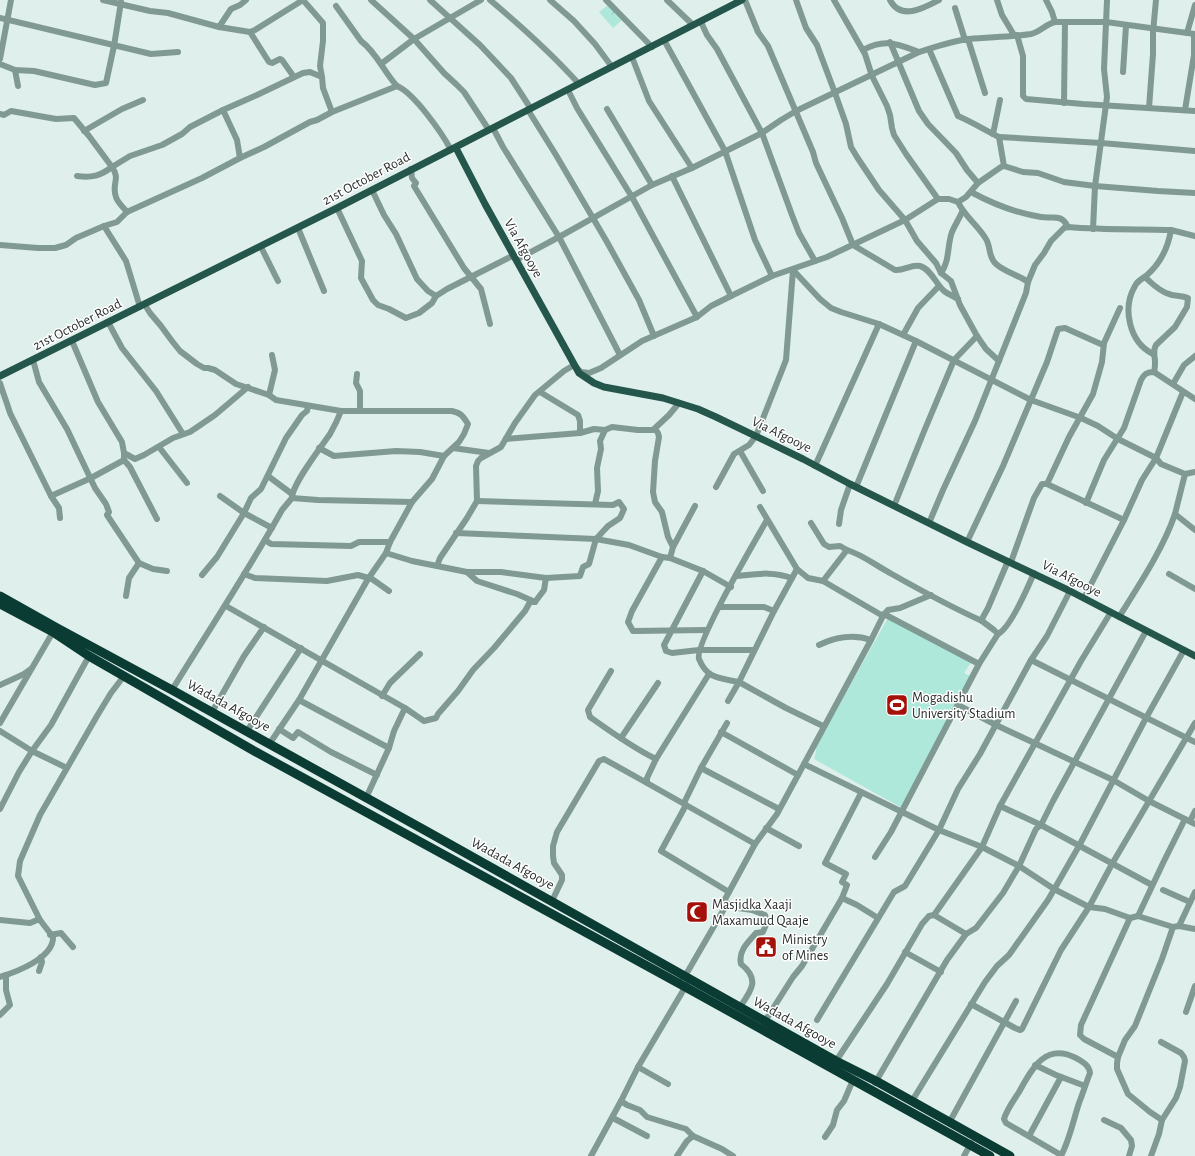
<svg xmlns="http://www.w3.org/2000/svg" width="1195" height="1156" font-family="'Alegreya Sans',sans-serif">
  <style>
    .green { fill: #ade8db }
    .forest { fill: url(#forest-crowns) }
    .lines { fill: none; stroke-linecap: round; stroke-linejoin: round }
    .minor { stroke: #809993; stroke-width: 6 }
    .major { stroke: #24564c; stroke-width: 7 }
    .highway { stroke: #0a3c34; stroke-width: 9 }
    .labels { text-anchor: middle; stroke-width: 3; stroke-linejoin: round; paint-order: stroke }
    .street-label { font-size: 14px; fill: #282e2c; stroke: #fff }
    .poi-label { font-size: 14px; fill: #282e2c; stroke: #fff; text-anchor: start }
  </style>
  <defs>
    <pattern id="forest-crowns" width="20" height="18" patternUnits="userSpaceOnUse"><rect width="20" height="18" fill="#ade8db"/><path d="M2 6a3 3 0 1 1 6 0M12 15a3 3 0 1 1 6 0" fill="none" stroke="#95c7bc"/></pattern>
  </defs>
  <rect width="100%" height="100%" fill="#dfefeb"/>
  <!-- green -->
  <polygon class="green" points="888,618 972,661 964,673 970,676 902,808 814,759 816,752 816,746"/>
  <!-- forest -->
  <polygon class="forest" points="608,5 622,20 613,28 599,12"/>
  <g class="lines">
    <!-- minor -->
    <g class="minor">
      <polyline points="103,0 150,11 168,13 219,27 250,32 255,30 303,0 323,23 323,41 320,66 322,77"/>
      <polyline points="371,0 414,39 444,73 457,85 464,92 489,130"/>
      <polyline points="430,0 480,45 511,78 531,109"/>
      <path d="M490,0C521,26 552,54 579,84"/>
      <polyline points="550,0 574,21 595,44 612,67"/>
      <polyline points="606,0 652,47"/>
      <polyline points="667,0 693,25"/>
      <path d="M745,0L758,32L768,46L813,152L816,163L842,218L853,245L895,270C904,271 911,264 920,266C931,269 936,284 944,291C948,294 953,296 958,299"/>
      <polyline points="796,0 806,28 817,45 835,93 846,124 851,147 857,157 879,190 905,220 917,241 936,263 941,273 951,281 960,305 977,336 986,349 999,361"/>
      <polyline points="834,0 865,54 872,76 887,106 890,115 892,128 894,135 906,154 938,199"/>
      <path d="M890,0C901,21 924,8 939,0"/>
      <polyline points="997,0 1002,15 1014,35"/>
      <polyline points="1046,0 1052,12 1055,22"/>
      <path d="M336,6L361,41C377,53 384,72 397,86"/>
      <polyline points="955,8 965,40"/>
      <polyline points="0,18 151,54 178,52"/>
      <polyline points="701,22 707,35 717,49 762,133 792,215 799,233 815,261"/>
      <polyline points="219,27 231,9 240,5 246,0"/>
      <polyline points="250,32 269,62 272,63 280,59 282,60 294,77"/>
      <polyline points="1187,33 1195,5"/>
      <polyline points="1017,35 1023,56 1023,96 1026,99 1083,104 1195,111"/>
      <polyline points="968,39 985,93"/>
      <polyline points="664,40 725,151 755,240 772,276"/>
      <polyline points="890,42 919,111 928,124 956,153 967,170 978,183"/>
      <path d="M929,49L958,116C972,122 985,130 999,137L1004,166L1023,172L1038,173L1064,182L1095,186L1158,191L1195,193"/>
      <path d="M863,50C885,38 897,44 919,52"/>
      <polyline points="632,57 649,101 692,168"/>
      <polyline points="0,59 11,0"/>
      <polyline points="0,64 15,70 34,71 95,85 106,83 114,46 121,2"/>
      <polyline points="381,64 414,39 481,0"/>
      <polyline points="15,70 18,86"/>
      <polyline points="1123,72 1126,26"/>
      <polyline points="568,90 577,108 632,197 697,317"/>
      <polyline points="1064,103 1065,22"/>
      <polyline points="1149,108 1153,54 1153,32 1156,0"/>
      <polyline points="607,109 652,185"/>
      <polyline points="223,110 237,140 240,158"/>
      <polyline points="528,110 556,155 607,242 639,300 654,336"/>
      <polyline points="1185,110 1194,55 1194,34"/>
      <path d="M0,114L4,115L11,111L56,119L74,118L89,136L112,167C100,176 92,178 77,176"/>
      <polyline points="493,128 503,147 559,237 620,355"/>
      <polyline points="84,131 122,109 143,100"/>
      <polyline points="993,134 1000,100"/>
      <polyline points="999,137 1101,143 1195,151"/>
      <polyline points="411,169 412,178 416,183 414,186 453,250 464,268 481,289 490,324"/>
      <polyline points="672,176 731,296"/>
      <polyline points="372,190 384,215 396,234 417,279 428,291 436,296"/>
      <path d="M971,192C993,204 1016,213 1041,217C1053,219 1061,213 1068,227"/>
      <polyline points="337,208 362,261 361,278 373,300 378,305 389,309 406,318 419,313 432,303 436,296 447,289 514,255"/>
      <path d="M127,212C124,208 117,202 116,197C111,184 121,179 112,167L130,156L162,145L182,134L190,127L223,110L257,95L303,73L310,72L322,77L323,88L332,112"/>
      <polyline points="298,228 324,291"/>
      <polyline points="1093,229 1095,186 1107,97 1104,69 1107,0"/>
      <polyline points="0,245 38,248 55,248 66,245 76,238 104,226"/>
      <polyline points="261,247 278,281"/>
      <path d="M516,260L559,237L652,185L692,168L762,133L781,120L796,111L919,52C935,47 952,41 969,39C990,37 1011,37 1031,34C1040,32 1046,24 1055,22H1106L1195,34"/>
      <polyline points="793,270 820,299 831,308 841,312 879,324 916,341 1031,400 1081,418 1098,426 1118,439 1156,458 1161,464 1185,474 1175,514 1195,530"/>
      <path d="M941,273C950,261 947,245 952,232C955,225 959,219 962,212"/>
      <path d="M1145,277C1152,284 1162,293 1172,295C1178,296 1183,296 1188,298L1187,307L1175,327L1156,345C1152,352 1155,354 1155,362C1155,365 1155,369 1154,372"/>
      <path d="M1028,282L1035,265L1044,253L1051,241L1064,228L1068,227C1102,230 1136,229 1171,230"/>
      <path d="M145,305L150,313L161,326L172,341L180,351L197,364L204,368H208L215,370L236,384L269,395L276,400L341,411H452C461,413 463,416 468,424L464,434L459,442L444,456L432,479L412,502L390,542L386,553L368,579L299,700L270,743"/>
      <path d="M140,307L126,261L104,226L117,222L127,212L202,178L240,158L264,147L310,122L317,120L332,112L397,86C414,93 442,133 451,150"/>
      <polyline points="108,322 122,348 156,391 183,434"/>
      <polyline points="903,335 918,308 939,286"/>
      <polyline points="72,341 98,402 122,442 124,453"/>
      <path d="M1153,354C1129,342 1122,308 1135,286C1137,281 1142,279 1146,276C1160,264 1168,248 1171,230L1195,236"/>
      <polyline points="33,360 39,382 67,429 95,488 106,504 109,512 107,515 139,563 153,569 167,571"/>
      <polyline points="357,374 356,383 360,391 360,411"/>
      <path d="M0,383C3,393 7,403 10,413L51,496L91,478L124,460V453L135,459L144,455L173,438L190,432L215,415L248,387"/>
      <polyline points="1173,384 1184,365 1195,356"/>
      <polyline points="540,392 578,415 580,421 580,433"/>
      <polyline points="269,395 275,370 272,355"/>
      <polyline points="655,429 658,433 659,437 655,461 653,492 655,502 662,512 668,537 673,547"/>
      <polyline points="506,439 580,433 594,429 605,430 612,427 638,430 653,430 669,415 679,403"/>
      <polyline points="159,447 187,483"/>
      <polyline points="319,448 334,456 396,451 420,452 444,456"/>
      <polyline points="453,448 489,453"/>
      <polyline points="740,451 763,491"/>
      <polyline points="124,460 130,467 157,519"/>
      <polyline points="815,466 879,324"/>
      <polyline points="1185,474 1195,472"/>
      <polyline points="268,476 292,494"/>
      <polyline points="1047,484 1069,437 1093,394 1102,362 1104,343 1120,308"/>
      <polyline points="716,487 734,454 749,445 756,436 786,360 793,270"/>
      <polyline points="856,487 916,341"/>
      <polyline points="51,496 59,508 60,518"/>
      <polyline points="220,496 244,513 272,528"/>
      <polyline points="292,498 318,500 412,502"/>
      <path d="M1086,503L1104,460L1124,428L1141,380C1144,374 1147,372 1154,372L1195,399"/>
      <polyline points="595,504 598,491 597,468 601,449 600,441 605,430"/>
      <polyline points="894,506 925,429 954,360 977,336"/>
      <polyline points="760,507 797,569"/>
      <polyline points="811,523 824,544 829,547 840,546 847,550"/>
      <path d="M929,523L943,490L975,421L1026,293L1028,282C1018,275 1005,272 996,264C988,257 991,247 986,239C977,224 965,217 958,202"/>
      <polyline points="839,524 841,510 850,484"/>
      <polyline points="456,533 596,539 629,545 662,557 670,558 703,571 731,587"/>
      <polyline points="265,540 271,544 351,546 359,542 390,542"/>
      <polyline points="967,542 1003,466 1047,362 1058,329 1065,328 1103,345"/>
      <polyline points="386,553 412,561 467,572 477,581 517,594 535,602 544,590 546,578"/>
      <polyline points="662,557 632,611 628,622 633,631 707,630"/>
      <polyline points="670,558 673,547 695,506"/>
      <polyline points="1011,562 1034,498 1042,484 1047,484 1124,520"/>
      <polyline points="437,566 440,558 467,518 477,501 476,466 478,461 481,458 501,447 515,423 535,395 564,371 574,365 581,372 589,373 601,368 642,341 697,317 711,306 731,296 772,276 827,257 905,220 938,199 949,199 958,202 966,197 978,183 1001,167 1004,166"/>
      <polyline points="703,571 664,645 666,651 672,653 699,650 754,650"/>
      <polyline points="467,572 501,572 546,578 580,576 583,567 589,564 596,539 608,526 620,518 624,509 619,502 613,505 477,501"/>
      <polyline points="244,574 255,578 327,581 358,575 372,579 389,591"/>
      <polyline points="1169,574 1195,589"/>
      <polyline points="202,575 217,557 244,513 251,498 261,489 286,438 302,415 307,411 308,406"/>
      <path d="M736,576C757,574 772,571 792,578"/>
      <path d="M823,581L847,550C863,555 875,565 890,573C920,590 951,607 982,621"/>
      <polyline points="126,596 129,578 139,563"/>
      <polyline points="1084,598 1124,520 1142,480 1156,458 1183,392"/>
      <polyline points="226,606 405,708 394,731 389,748 366,798"/>
      <polyline points="720,607 764,607 774,611"/>
      <polyline points="884,614 979,664"/>
      <path d="M1119,617C1139,585 1163,549 1175,514"/>
      <path d="M998,634C1010,628 1028,587 1034,573"/>
      <path d="M819,645C835,637 854,634 871,640"/>
      <polyline points="1031,660 1195,742"/>
      <path d="M611,671L588,710L590,717C611,732 633,748 656,759"/>
      <polyline points="709,674 656,759 647,778 647,783 755,844"/>
      <polyline points="0,685 24,674 31,669"/>
      <path d="M172,690C209,630 248,571 282,510L292,498C292,484 321,447 330,434C334,427 338,419 341,411"/>
      <polyline points="382,696 390,683 420,654"/>
      <polyline points="299,700 389,748"/>
      <path d="M728,701L739,682C720,678 707,679 699,659C694,645 756,539 767,520"/>
      <polyline points="958,705 996,725 1113,780 1149,801 1195,824"/>
      <polyline points="405,708 424,721 436,718 438,714 458,691 473,670 494,648 525,611 530,602 535,602"/>
      <polyline points="212,712 244,656 264,627"/>
      <polyline points="0,723 53,632 56,629"/>
      <polyline points="823,726 786,708 739,682 774,611 797,569 808,578 823,581 883,616"/>
      <polyline points="279,729 293,738 298,732 331,752 377,775"/>
      <polyline points="0,731 32,751 67,768"/>
      <polyline points="247,731 301,648"/>
      <polyline points="721,732 798,775"/>
      <polyline points="621,738 658,683"/>
      <polyline points="804,764 939,830 982,847 1019,866 1054,889 1089,907 1105,909 1130,918 1138,916 1173,927 1179,926 1195,929"/>
      <polyline points="701,768 779,809"/>
      <polyline points="684,803 701,768 727,723"/>
      <polyline points="686,805 661,851 729,892"/>
      <polyline points="1000,806 1041,825 1152,885"/>
      <polyline points="0,809 19,772 32,751 51,725 89,656"/>
      <polyline points="1190,821 1195,811"/>
      <polyline points="766,828 799,846"/>
      <polyline points="875,857 891,832 979,664 998,634 994,630 982,621 983,617 988,608 1008,561"/>
      <polyline points="1163,890 1190,902"/>
      <polyline points="842,898 857,905 878,918"/>
      <polyline points="552,901 562,880 562,875 554,863 553,856 553,846 557,832 599,761 604,759 647,783"/>
      <path d="M723,903L730,904L738,908L752,910L765,915L767,922L763,932L756,933C748,942 738,951 741,964C760,979 752,990 740,1007"/>
      <polyline points="934,915 982,847 1000,806 1081,661 1111,612"/>
      <polyline points="1138,916 1164,861 1185,819"/>
      <path d="M0,920L30,923L37,920H40L53,937C54,958 16,972 0,977"/>
      <polyline points="40,920 18,876 20,861 40,815 97,716 111,693 124,676"/>
      <polyline points="1179,926 1195,892"/>
      <polyline points="50,935 61,933 73,947"/>
      <polyline points="905,952 941,972"/>
      <polyline points="39,971 42,962 41,957"/>
      <polyline points="682,977 688,971 724,909 723,903 755,844 777,814 871,640 883,616 888,610 900,608 931,595"/>
      <polyline points="971,1004 1015,1028 1020,1030 1022,1029 1061,950 1089,907 1112,864 1195,723"/>
      <polyline points="1186,1012 1195,986"/>
      <polyline points="0,1015 10,1005 6,990 6,975"/>
      <polyline points="817,1020 894,892 905,886 939,830 958,789 980,754 1031,660 1047,636 1070,591"/>
      <polyline points="765,1021 793,977 802,966 842,898 847,885 842,882 846,874 825,863 861,793"/>
      <polyline points="1118,1057 1084,1039 1080,1035 1081,1025 1130,918"/>
      <polyline points="836,1063 836,1061 887,984 922,924 929,916 934,915 966,934 976,928 1003,893 1019,866 1036,829 1041,825 1053,801 1146,631"/>
      <polyline points="1035,1065 1056,1075 1085,1086"/>
      <polyline points="638,1067 668,1084"/>
      <polyline points="875,1083 947,960 966,934"/>
      <polyline points="621,1101 627,1105 640,1110 647,1117 686,1129 693,1136 722,1149 733,1156"/>
      <polyline points="912,1101 985,982 997,966 1009,955 1048,900 1079,846 1146,718 1184,650"/>
      <polyline points="613,1118 647,1136"/>
      <polyline points="1104,1120 1121,1128 1131,1140 1132,1146 1129,1156"/>
      <polyline points="1162,1120 1150,1112 1128,1094 1117,1069 1117,1063 1118,1057 1125,1040 1135,1026 1162,959 1173,927"/>
      <polyline points="949,1123 1016,1001"/>
      <polyline points="1029,1136 1061,1077"/>
      <polyline points="825,1137 833,1125 837,1110 844,1101 853,1080"/>
      <polyline points="591,1156 621,1101 638,1067 687,984"/>
      <polyline points="677,1156 687,1141 693,1136"/>
      <polyline points="964,1156 971,1143"/>
      <path d="M1061,1156C1070,1139 1073,1121 1079,1103C1083,1093 1086,1083 1090,1073C1089,1065 1083,1062 1076,1058C1045,1042 1032,1069 1019,1092C1014,1100 1007,1109 1004,1119L1006,1123L1061,1155"/>
      <polyline points="1151,1156 1159,1134 1162,1120 1176,1098 1180,1087 1185,1061 1184,1057 1181,1053 1161,1042"/>
    </g>
    <!-- major -->
    <g class="major">
      <polyline points="456,148 485,204 579,373 594,383 604,387 663,398 698,409 716,417 803,459 850,484 967,542 1070,591 1195,656"/>
      <polyline points="0,376 337,208 742,0"/>
    </g>
    <!-- highway -->
    <g class="highway">
      <polyline points="0,596 57,628 172,690 428,832 836,1061 876,1081 1010,1156"/>
      <polyline points="0,604 53,632 89,656 256,752 680,984 990,1156"/>
    </g>
  </g>
  <!-- icons -->
  <defs>
    <g id="stadium-square" transform="scale(1.15)"><rect x="-9" y="-9" width="18" height="18" rx="4" fill="#a51008" stroke="#fff"/><path d="M0-5a6.5 5 0 1 0 0 10a6.5 5 0 1 0 0-10ZM-3.5-1.8h7v3.6h-7Z" fill="#fff"/></g>
    <g id="mosque-square" transform="scale(1.15)"><rect x="-9" y="-9" width="18" height="18" rx="4" fill="#a51008" stroke="#fff"/><path d="M3.5-4.9A6 6 0 1 0 3.5 4.9A5 5 0 1 1 3.5-4.9Z" fill="#fff"/></g>
    <g id="civic-square" transform="scale(1.15)"><rect x="-9" y="-9" width="18" height="18" rx="4" fill="#a51008" stroke="#fff"/><path d="M-.6-6.5H3V-4.5H.6V-3L4-1V1h2V6H-6V1h2V-1L-.6-3ZM-1.2 2.5V6h2.4V2.5Z" fill="#fff"/></g>
  </defs>
  <g fill-rule="evenodd">
    <use href="#stadium-square" x="897" y="705"/>
    <use href="#mosque-square" x="697" y="912"/>
    <use href="#civic-square" x="766" y="947"/>
  </g>
  <g class="labels">
    <!-- street labels -->
    <g class="street-label">
      <text transform="translate(366 178) rotate(-28)" y="5">21st October Road</text>
      <text transform="translate(524 248) rotate(61)" y="5">Via Afgooye</text>
      <text transform="translate(77 324) rotate(-27)" y="5">21st October Road</text>
      <text transform="translate(782 434) rotate(26)" y="5">Via Afgooye</text>
      <text transform="translate(1072 578) rotate(27)" y="5">Via Afgooye</text>
      <text transform="translate(229 705) rotate(29)" y="5">Wadada Afgooye</text>
      <text transform="translate(513 863) rotate(29)" y="5">Wadada Afgooye</text>
      <text transform="translate(795 1022) rotate(29)" y="5">Wadada Afgooye</text>
    </g>
    <!-- poi labels -->
    <g class="poi-label">
      <text x="912" y="702">Mogadishu<tspan x="912" dy="16">University Stadium</tspan></text>
      <text x="712" y="909">Masjidka Xaaji<tspan x="712" dy="16">Maxamuud Qaaje</tspan></text>
      <text x="782" y="944">Ministry<tspan x="782" dy="16">of Mines</tspan></text>
    </g>
  </g>
</svg>
